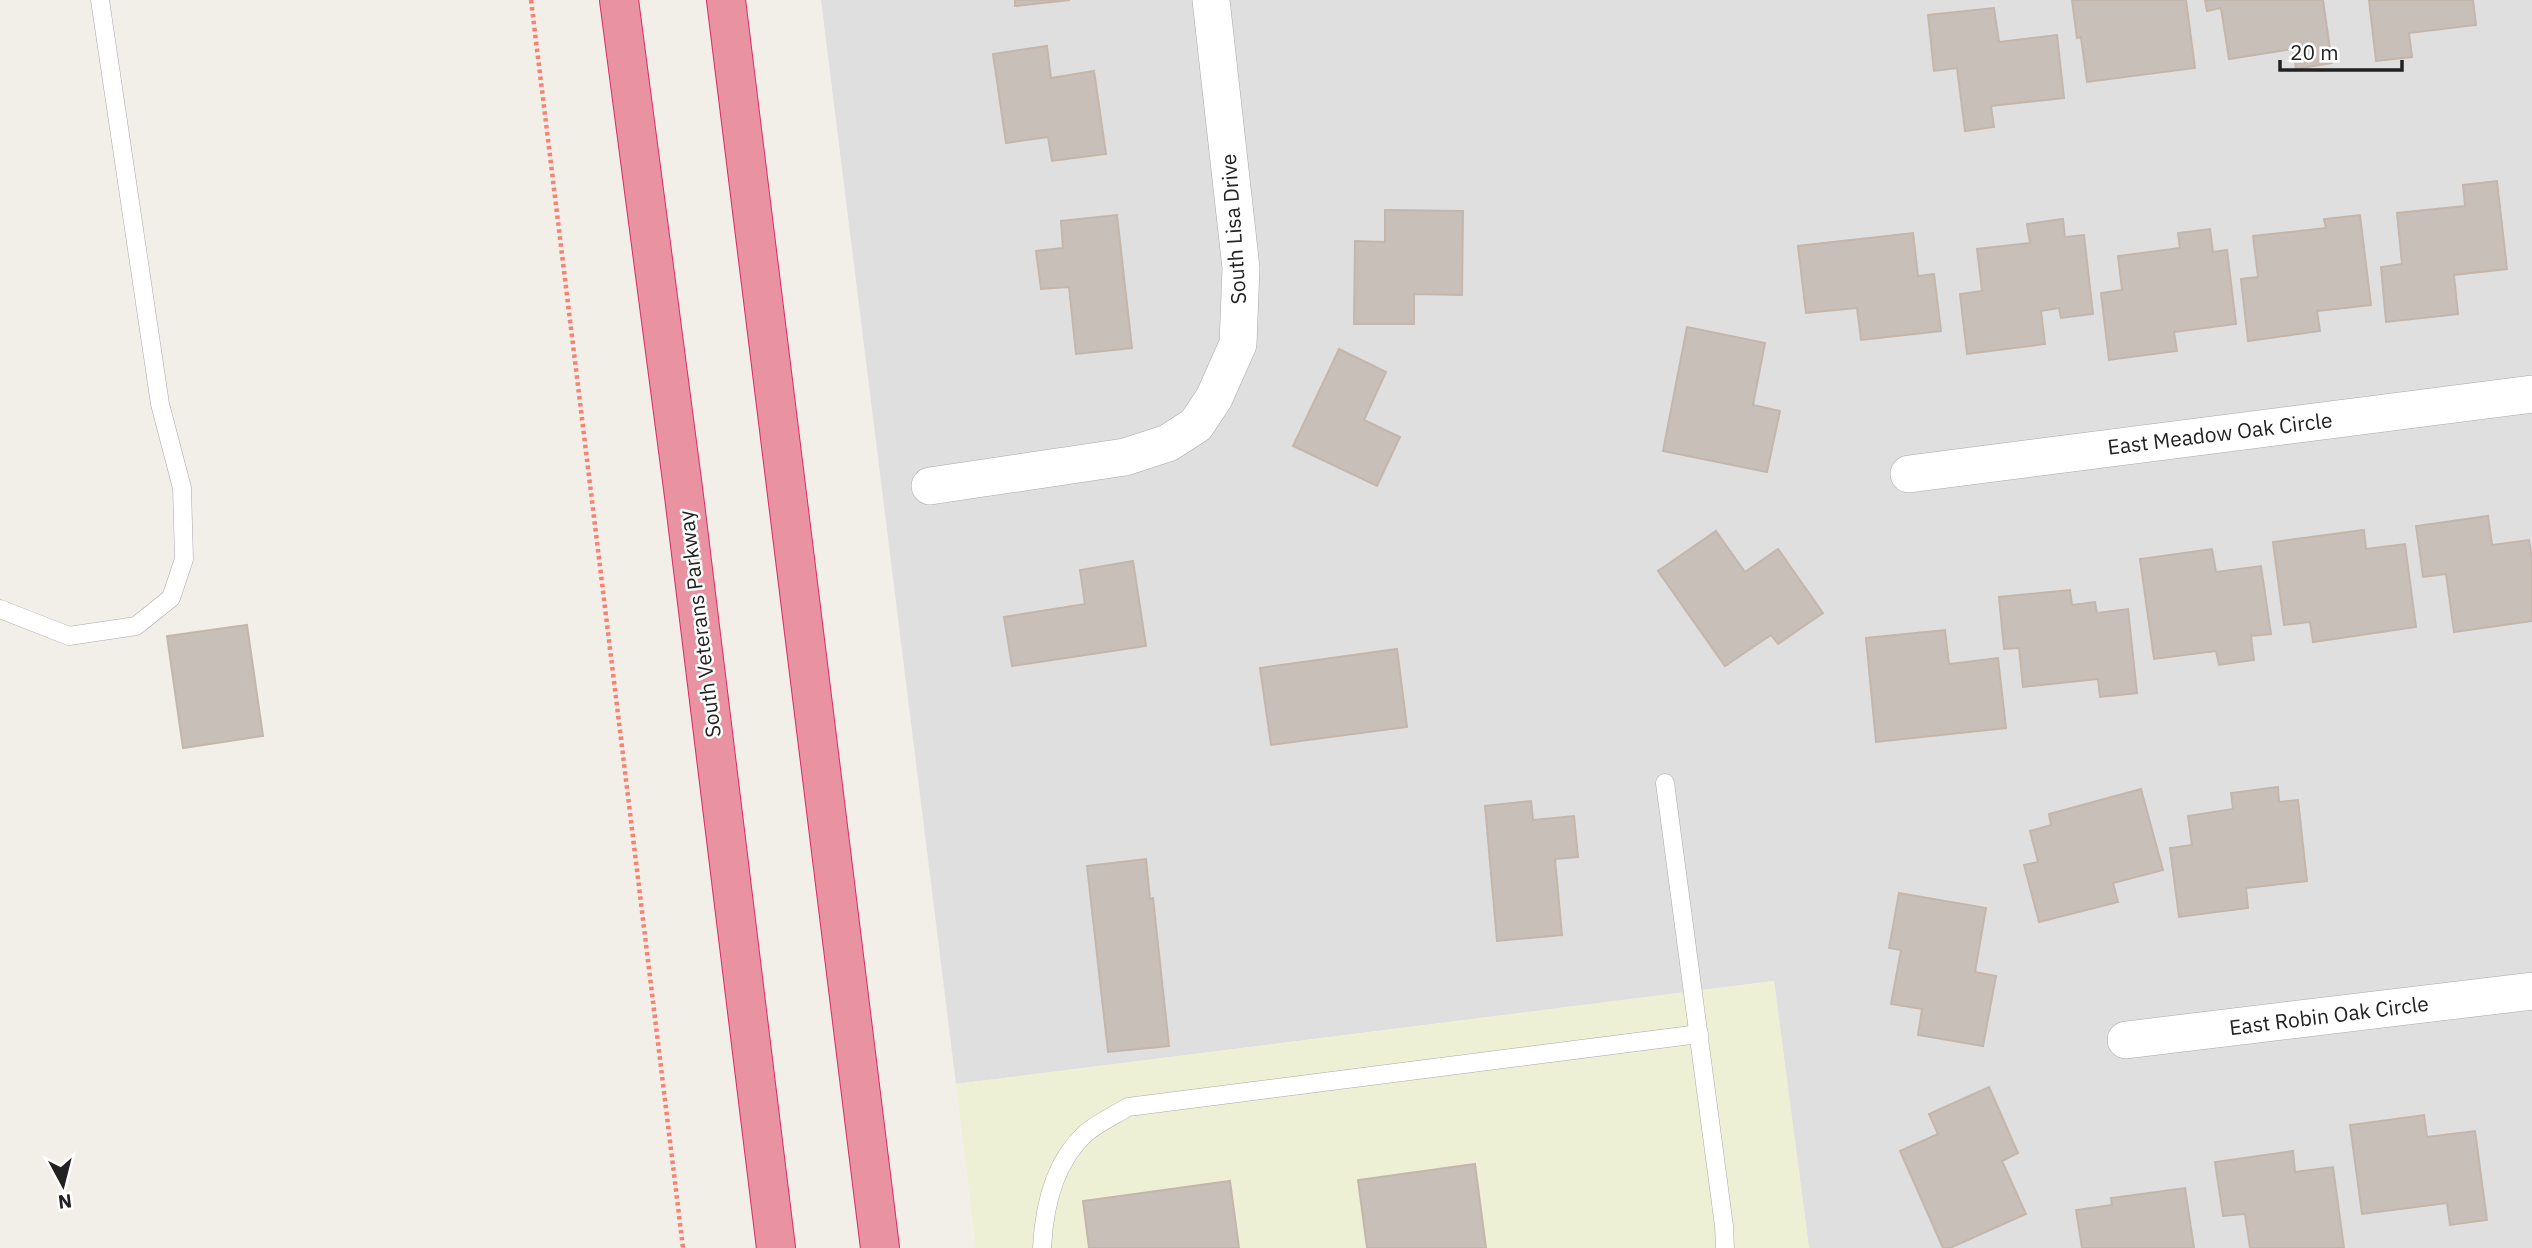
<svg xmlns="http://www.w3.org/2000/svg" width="2532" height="1248" font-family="'IBM Plex Sans',sans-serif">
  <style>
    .residential { fill: #e0dfdf }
    .farmland { fill: #eef0d5 }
    .building { fill: #c7bfb8; stroke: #c4b6ab; stroke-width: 2 }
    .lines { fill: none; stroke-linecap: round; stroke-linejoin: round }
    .lane-casing { stroke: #a9a9a9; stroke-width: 19 }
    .street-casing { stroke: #a9a9a9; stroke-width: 38 }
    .highway-casing { stroke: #dc2a67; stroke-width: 40 }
    .path { stroke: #fa8072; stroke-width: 4.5; stroke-dasharray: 3.5 3.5; stroke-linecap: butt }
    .lane { stroke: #fff; stroke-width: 18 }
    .street { stroke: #fff; stroke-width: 37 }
    .highway { stroke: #e892a2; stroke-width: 38 }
    .labels { text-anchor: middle; stroke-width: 5; stroke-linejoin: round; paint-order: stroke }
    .street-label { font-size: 21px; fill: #222; stroke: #fff }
  </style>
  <rect width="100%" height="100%" fill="#f2efe9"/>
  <!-- residential -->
  <polygon class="residential" points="821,0 2532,0 2532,1248 1809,1248 1774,981 956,1084"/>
  <!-- farmland -->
  <polygon class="farmland" points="1774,981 1809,1248 976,1248 956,1084"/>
  <!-- building -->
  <g class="building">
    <polygon points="1015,0 1070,0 1015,6"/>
    <polygon points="2072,0 2186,0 2195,68 2087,82 2081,37 2077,38"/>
    <polygon points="2205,0 2323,0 2332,63 2296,69 2293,49 2229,59 2221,8 2207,11"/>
    <polygon points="2369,0 2473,0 2476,25 2409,33 2412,57 2376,61"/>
    <polygon points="1994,8 1999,42 2057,35 2064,98 1991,106 1994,127 1965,131 1957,68 1934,71 1928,15"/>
    <polygon points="1047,46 1051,78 1094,71 1106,154 1052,161 1048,137 1006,143 993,54"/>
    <polygon points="2497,181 2507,269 2454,275 2458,314 2386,322 2381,267 2402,264 2397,213 2465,206 2463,185"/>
    <polygon points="1385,210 1463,211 1462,295 1414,294 1414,324 1354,324 1355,241 1385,242"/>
    <polygon points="1117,215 1132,348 1076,354 1069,287 1041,289 1036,251 1063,248 1061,221"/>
    <polygon points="2360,215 2371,305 2317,311 2320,331 2248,341 2241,279 2258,277 2253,236 2326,228 2324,219"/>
    <polygon points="2063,219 2065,237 2084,235 2093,314 2061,318 2059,308 2041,311 2045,344 1967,354 1960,294 1982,291 1977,249 2030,243 2027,224"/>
    <polygon points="2210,229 2213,252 2227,250 2236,324 2174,332 2177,351 2109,360 2101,293 2122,290 2118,256 2180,248 2178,233"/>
    <polygon points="1913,233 1918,276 1934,274 1941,331 1861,340 1857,308 1806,313 1798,246"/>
    <polygon points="1687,327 1765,343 1753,405 1780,411 1767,472 1663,451"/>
    <polygon points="1339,349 1386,372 1364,420 1400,437 1377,486 1293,446"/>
    <polygon points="2488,516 2492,545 2529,540 2532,558 2532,621 2454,632 2446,574 2423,577 2416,526"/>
    <polygon points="2364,530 2366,549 2405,544 2416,627 2313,642 2310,622 2284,625 2273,542"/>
    <polygon points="1716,531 1745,572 1778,549 1823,613 1778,644 1771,635 1725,666 1658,571"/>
    <polygon points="2212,549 2216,572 2261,566 2271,634 2251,636 2254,660 2219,665 2216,651 2154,659 2140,559"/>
    <polygon points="1133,561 1146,646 1012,666 1004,617 1085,604 1080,570"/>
    <polygon points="2070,590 2072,605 2095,602 2097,613 2128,609 2137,693 2100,697 2098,679 2023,687 2019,648 2004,649 1999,597"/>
    <polygon points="247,625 263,736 183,748 167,636"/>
    <polygon points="1945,630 1949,664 1998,658 2006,728 1876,742 1866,638"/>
    <polygon points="1397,649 1407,727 1271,745 1260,668"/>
    <polygon points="2278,787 2279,802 2298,800 2307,881 2246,888 2248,908 2179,917 2170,848 2192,845 2188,816 2233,809 2231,793"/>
    <polygon points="2141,789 2163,870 2113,883 2118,902 2039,922 2024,865 2038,862 2030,831 2051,825 2049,814"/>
    <polygon points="1531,801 1533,820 1574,816 1578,857 1555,859 1562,935 1497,941 1485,806"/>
    <polygon points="1146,859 1150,899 1153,898 1169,1046 1108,1052 1087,866"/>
    <polygon points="1899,893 1986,908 1975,972 1996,976 1983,1046 1918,1035 1922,1009 1891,1004 1901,950 1889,948"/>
    <polygon points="1989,1087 2018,1153 2002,1161 2026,1214 1950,1248 1943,1248 1900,1151 1938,1134 1929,1114"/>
    <polygon points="2424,1115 2427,1137 2475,1131 2487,1220 2450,1225 2447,1203 2362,1214 2350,1125"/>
    <polygon points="2293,1151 2295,1172 2333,1167 2344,1248 2250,1248 2245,1214 2223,1216 2215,1162"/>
    <polygon points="1475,1164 1486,1248 1367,1248 1358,1180"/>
    <polygon points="1230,1181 1239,1248 1089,1248 1083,1201"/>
    <polygon points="2185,1188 2194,1248 2082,1248 2076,1210 2112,1205 2111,1198"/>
  </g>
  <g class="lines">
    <!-- lane casing -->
    <g class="lane-casing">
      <g id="lane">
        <polyline points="0,609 69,636 136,626 171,598 184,559 182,488 160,404 100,0"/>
        <polyline points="1665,783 1724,1226 1725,1248"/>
        <path d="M1042,1248C1044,1207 1054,1162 1086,1133C1098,1123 1115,1115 1128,1107L1699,1034"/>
      </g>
    </g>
    <!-- street casing -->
    <g class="street-casing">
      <g id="street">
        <polyline points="1909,474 2532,394"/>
        <polyline points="930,486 1125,457 1168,443 1196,425 1214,398 1238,344 1241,268 1211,0"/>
        <polyline points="2126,1040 2532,991"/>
      </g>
    </g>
    <!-- highway casing -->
    <g class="highway-casing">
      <g id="highway">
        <polyline points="619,0 684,496 776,1248"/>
        <polyline points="726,0 880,1248"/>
      </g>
    </g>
    <!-- path -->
    <polyline class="path" points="531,0 683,1248"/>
    <!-- lane -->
    <use href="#lane" class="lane"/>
    <!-- street -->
    <use href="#street" class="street"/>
    <!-- highway -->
    <use href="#highway" class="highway"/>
  </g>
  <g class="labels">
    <!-- street labels -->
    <g class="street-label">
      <text transform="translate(1234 229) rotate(-94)" y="7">South Lisa Drive</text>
      <text transform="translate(2220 434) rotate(-7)" y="7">East Meadow Oak Circle</text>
      <text transform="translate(700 624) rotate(-97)" y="7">South Veterans Parkway</text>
      <text transform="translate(2329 1016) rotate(-7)" y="7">East Robin Oak Circle</text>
    </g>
  </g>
  <!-- north arrow -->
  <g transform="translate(63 1185) rotate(173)" stroke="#ffffff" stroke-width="5" paint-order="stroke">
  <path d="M0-5L12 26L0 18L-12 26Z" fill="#222222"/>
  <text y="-10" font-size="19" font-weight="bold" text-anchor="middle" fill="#222222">N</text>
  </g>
  <!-- scale -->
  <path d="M2280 60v10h122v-10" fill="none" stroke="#222222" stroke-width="3.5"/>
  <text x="2290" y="60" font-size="21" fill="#222222" stroke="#ffffff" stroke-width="5" paint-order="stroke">20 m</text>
</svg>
